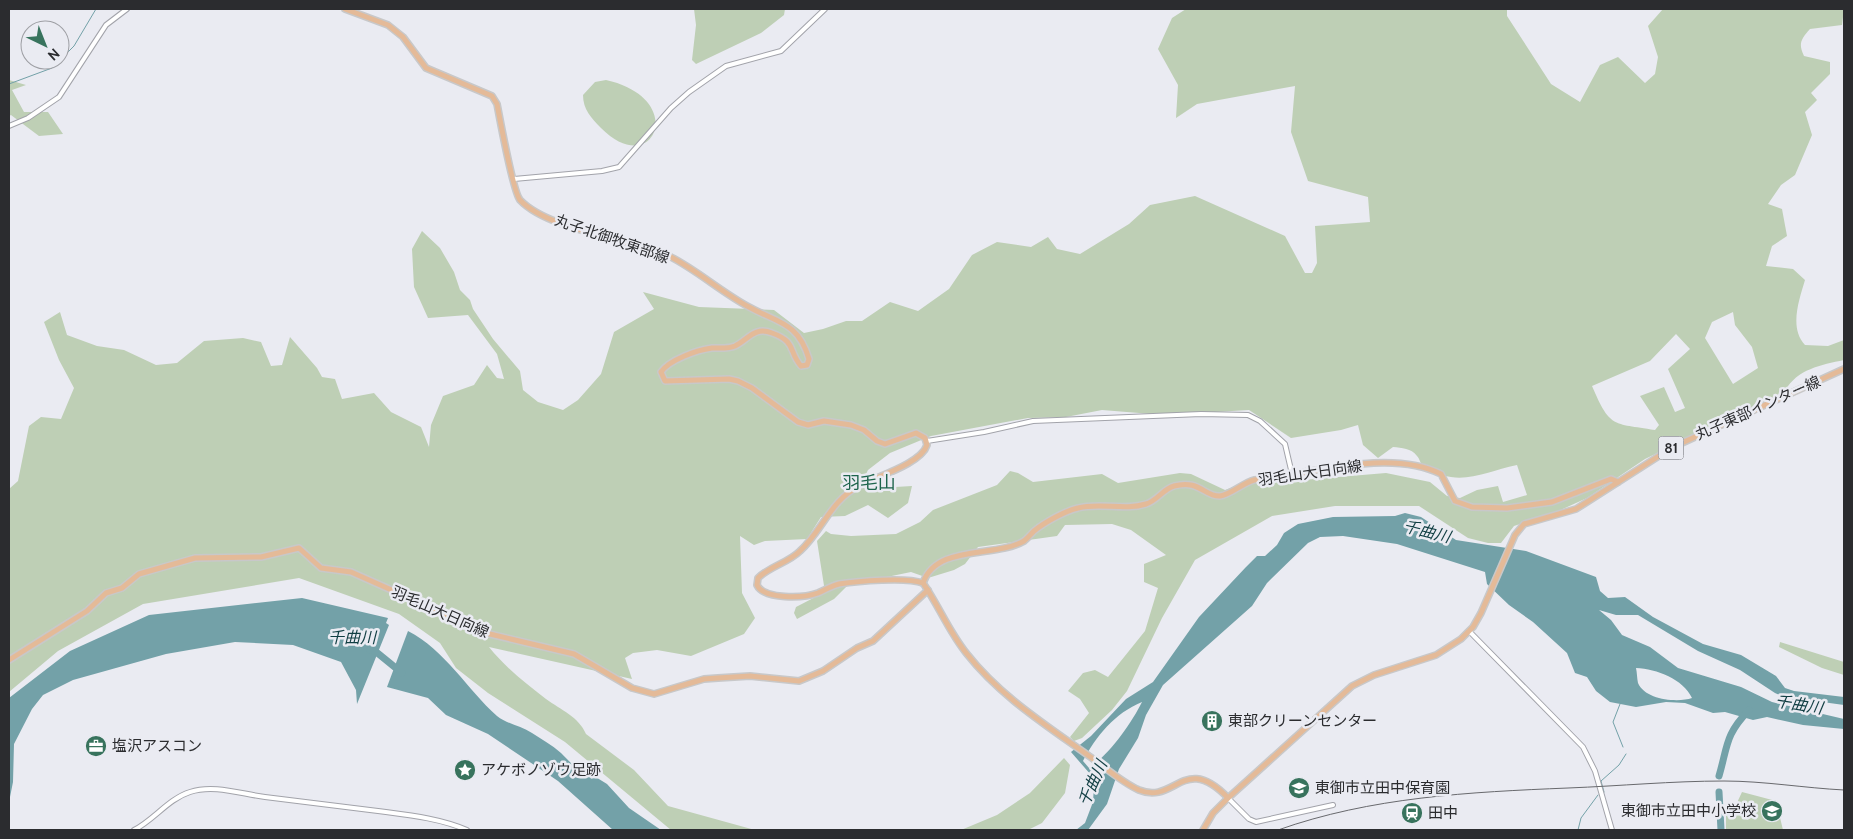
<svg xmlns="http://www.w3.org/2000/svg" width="1853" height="839" font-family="Cabin,'Noto Sans JP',sans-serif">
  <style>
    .green { fill: #becfb5; fill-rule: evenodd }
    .water { fill: #73a1a8; fill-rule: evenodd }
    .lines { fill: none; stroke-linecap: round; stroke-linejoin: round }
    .stream { stroke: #73a1a8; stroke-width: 1 }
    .river { stroke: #73a1a8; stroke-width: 7 }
    .minor-casing { stroke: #a2a3aa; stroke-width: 6 }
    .major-casing { stroke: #c8c8c9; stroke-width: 8 }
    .minor { stroke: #fff; stroke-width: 4 }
    .major { stroke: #e4ba98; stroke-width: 5 }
    .rail { stroke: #68696d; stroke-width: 1 }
    .labels { text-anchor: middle; stroke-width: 5; stroke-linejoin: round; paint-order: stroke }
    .shield { fill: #eaebf2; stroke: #64656a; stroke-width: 1 }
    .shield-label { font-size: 14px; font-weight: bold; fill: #2b2c2f }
    .street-label { font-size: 15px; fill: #2b2c2f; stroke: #eaebf2 }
    .poi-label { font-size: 15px; fill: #2b2c2f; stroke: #eaebf2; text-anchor: start }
    .water-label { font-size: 16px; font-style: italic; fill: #113e43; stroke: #eaebf2 }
    .quarter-label { font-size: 18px; fill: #1e654d; stroke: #eaebf2 }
  </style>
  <rect width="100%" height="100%" fill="#eaebf2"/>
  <!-- green -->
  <g class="green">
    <polygon points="694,9 785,9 784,15 761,33 696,64 692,60 696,25"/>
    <path d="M1186,9H1507V16L1551,84L1580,102L1600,65L1618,57L1645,83L1655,74L1658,57L1648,26L1663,9H1844L1842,25L1810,29C1801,39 1798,44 1804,56L1830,62V74L1811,93L1817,100L1805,112L1812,135L1795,175L1781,185L1768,204L1782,209L1787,236L1772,246L1766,266L1793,269L1805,280C1799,300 1789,328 1805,345L1828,346L1844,340V360C1821,365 1797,369 1785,391L1645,459L1587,498L1554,513L1514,526L1501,543H1488L1468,538L1419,506H1335L1272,516L1195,560L1162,618L1127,691L1112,710L1082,738L1074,741L1070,737L1089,713L1080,699L1068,691L1083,673L1095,670L1108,677L1145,631L1158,588L1144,582V564L1166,555L1131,530L1112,524L1065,525L1057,536L978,547L965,564L954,570L928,578L911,572L848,585L834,599L797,619L794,613L796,607L825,592L817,541L826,531L831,534L851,536L896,534L920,522L933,510L997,485L1010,471L1018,473L1033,482L1102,474L1118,483L1180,473L1191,474L1225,490L1244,483H1268L1386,473L1430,482L1447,496L1460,498L1477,490L1498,486L1503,502L1527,495L1517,465C1483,472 1458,489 1424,466C1420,464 1420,459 1417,456C1411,448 1402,448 1393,447L1378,458L1363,445L1358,425L1341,430L1291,438L1249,410L1164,415L1102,410L1066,417L1028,418L931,436L890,453L868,470L863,480L879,488L912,486L908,503L888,518L868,505L845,516L821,517L807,539L765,541L754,545L740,536L742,593L755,618L744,634L691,656L657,650L633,653L625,658L632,679L489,647C505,667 525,683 546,699C561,710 579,717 586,734L634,770L668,806L755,830H671L565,742L488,693L456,668L440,643L399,614L299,578L143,604L58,651L9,692V489L18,481L29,426L41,417L61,419L74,388L59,360L44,322L60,312L67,335L97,346L124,350L156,365L177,363L204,341L243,338L261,342L271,366L282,365L290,337L317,368L322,377L335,379L342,399L374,393L391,412L421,427L429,447L431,425L443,396L474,385L487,365L497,378L504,379L497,354L468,315L428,318L414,287L412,249L422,231L440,248L454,272L460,290L470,300L473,309L493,339L520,371L523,390L538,402L563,410L578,400L601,374L614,332L654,309L643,292L699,307L774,310L804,333L823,329L846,321H862L890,302L918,311L949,289L972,255L997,242L1031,247L1048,237L1057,249L1080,254L1129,224L1150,205L1195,196L1285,236L1305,273H1312L1317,263L1315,226L1370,222L1368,197L1308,181L1291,132L1295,86L1197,104L1176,118L1178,85L1158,49L1172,18ZM1733,312L1735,325L1752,347L1758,368L1733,384L1705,338L1712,322ZM1676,334L1690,349L1668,369L1685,408L1675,412L1664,387L1640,396L1659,425L1655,430C1612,423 1610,428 1592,386L1650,361Z"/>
    <polygon points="9,80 26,85 12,90 24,112 48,112 63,134 39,136 11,115 9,116"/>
    <path d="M606,80C690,99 653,181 601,128C591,118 583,109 583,95L595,82Z"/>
    <polygon points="1780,642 1844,662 1844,675 1822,668 1779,647"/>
    <polygon points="1064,758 1070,765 1065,793 1042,823 1028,830 961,830 997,815 1030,793"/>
    <polygon points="1742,792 1776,801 1783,830 1726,830 1726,814 1732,807 1735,807"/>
  </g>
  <!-- water -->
  <g class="water">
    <path d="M1405,513L1421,517L1456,540L1526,551L1596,577L1600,591L1608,598L1625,597L1653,617L1703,644L1741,655L1776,676L1785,688L1794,691L1844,697V705L1815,701L1794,702L1775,693L1740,670L1698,651L1638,615H1616L1599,610L1611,620L1622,635L1650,647L1678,668L1741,687L1772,702L1844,719V729L1803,725L1767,717L1753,720L1725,712L1713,713L1685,703L1666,702L1636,707L1610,702L1596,691L1587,677L1575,673L1567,653L1533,622L1509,605L1487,584L1485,572L1397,544L1343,536L1320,537L1308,543L1267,583L1252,606L1163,685L1146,715L1138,738L1119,769L1107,804L1088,830H1076L1085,823L1093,802L1094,785L1091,775L1071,752L1091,736L1126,699L1153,682L1199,617L1246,567L1257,556H1265L1277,545L1284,533L1298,524L1333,517L1395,516ZM1636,668C1657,669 1683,679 1692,698C1678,703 1645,700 1638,683C1637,679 1637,672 1636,668ZM1142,702C1131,724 1109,755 1089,768L1083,761C1096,736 1115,713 1142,702Z"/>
    <polygon points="302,598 388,618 386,623 389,625 357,704 356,690 341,662 293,645 235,642 166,654 73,680 43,695 32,709 14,744 13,782 9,802 9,698 70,651 149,615"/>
    <path d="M408,631C445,650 467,689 497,716C507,724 521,726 532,733C541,739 552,745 561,753C569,761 576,769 586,776H594L607,784L629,808L661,830H613L558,781L488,734L446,715L428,698L387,687Z"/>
  </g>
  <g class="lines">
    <!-- stream -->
    <g class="stream">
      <polyline points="9,84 52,68 74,46 96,9"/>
      <polyline points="1620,704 1613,722 1623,747"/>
      <polyline points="1604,792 1601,781 1619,765 1626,754"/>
      <polyline points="1578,830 1581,818 1598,795"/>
    </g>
    <!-- river -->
    <g class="river">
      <polyline points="370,650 375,651 402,673"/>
      <path d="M1719,776C1728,745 1725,735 1749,710"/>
      <polyline points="1719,792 1721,830"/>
    </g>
    <!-- minor casing -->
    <g class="minor-casing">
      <g id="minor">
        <polyline points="9,126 28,118 59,97 106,25 127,9"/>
        <polyline points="514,179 602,171 619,167 671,108 689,92 726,66 781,51 825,9"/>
        <polyline points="927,441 984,432 1033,421 1201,414 1248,415 1260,421 1285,444 1292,474"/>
        <polyline points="1469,631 1583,747 1595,771 1612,830"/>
        <polyline points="1228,798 1249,819 1256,822 1333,805"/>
        <path d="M134,830C154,820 168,799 190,792C214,784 241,794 265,797C303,802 340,806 378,811C408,815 439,818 467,830"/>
      </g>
    </g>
    <!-- major casing -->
    <g class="major-casing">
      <g id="major">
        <path d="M345,9L388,25L403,37L426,68L492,96L497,104C500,119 513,192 520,200C548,230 630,239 669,256C697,270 721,292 749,307C778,323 798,322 809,359L807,365L801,366C788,351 797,342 772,333C754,326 748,340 735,346C728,349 719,348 712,348C697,350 669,360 661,372L665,381L729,379L738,381L752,388L798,422L808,425L824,421L851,425L864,430L877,441L885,444L916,433L925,438L927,445C921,464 875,477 859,486C831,500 822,531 800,551C788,563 770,566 758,578L757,585C764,600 804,598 818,593C825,590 831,586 839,584C858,581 906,577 923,583C939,606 949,632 967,654C1000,696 1046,725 1089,756C1105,767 1121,782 1139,790C1175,805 1184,752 1228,798"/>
        <path d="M923,583C936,544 995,558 1024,541C1028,538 1031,534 1034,531C1045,522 1065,511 1078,508C1100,502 1124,511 1146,504C1157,501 1163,489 1174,486C1199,479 1205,497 1220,496C1230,495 1243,483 1254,480C1309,474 1390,448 1441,474L1455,501L1472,507L1507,508L1552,502L1611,479L1618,482"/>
        <polyline points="9,660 87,611 106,593 122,588 139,574 195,558 261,557 299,548 321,568 351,572 450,616 473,630 574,654 632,688 654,694 704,679 718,678 750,676 799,681 823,671 857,648 873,641 928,590"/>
        <polyline points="1203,830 1213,813 1228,798 1352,686 1374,675 1436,655 1461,639 1473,627 1481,613 1515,535 1524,524 1576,509 1673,447 1844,369"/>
      </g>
    </g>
    <!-- minor -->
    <use href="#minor" class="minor"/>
    <!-- major -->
    <use href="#major" class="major"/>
    <!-- rail -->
    <path class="rail" d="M1278,830C1371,797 1470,792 1568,788C1620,786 1672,781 1724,781C1764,781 1804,788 1844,790"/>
  </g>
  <!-- icons -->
  <defs>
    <g id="building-disc" transform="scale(1.125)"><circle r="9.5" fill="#38735d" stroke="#eaebf2"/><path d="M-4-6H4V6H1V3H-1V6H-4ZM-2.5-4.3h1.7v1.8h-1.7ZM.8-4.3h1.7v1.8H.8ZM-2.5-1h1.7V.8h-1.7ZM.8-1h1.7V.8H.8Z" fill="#fff"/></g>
    <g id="office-disc" transform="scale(1.125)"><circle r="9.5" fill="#38735d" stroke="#eaebf2"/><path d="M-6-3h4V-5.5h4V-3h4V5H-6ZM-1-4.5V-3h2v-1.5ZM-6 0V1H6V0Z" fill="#fff"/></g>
    <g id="sight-disc" transform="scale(1.125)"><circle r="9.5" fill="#38735d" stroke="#eaebf2"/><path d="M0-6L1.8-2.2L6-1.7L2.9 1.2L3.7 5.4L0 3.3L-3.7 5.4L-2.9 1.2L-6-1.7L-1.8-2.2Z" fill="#fff"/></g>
    <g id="school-disc" transform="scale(1.125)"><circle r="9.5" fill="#38735d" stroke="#eaebf2"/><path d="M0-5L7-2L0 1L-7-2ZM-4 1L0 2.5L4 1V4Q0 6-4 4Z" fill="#fff"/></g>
    <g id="station-disc" transform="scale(1.125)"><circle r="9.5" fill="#38735d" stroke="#eaebf2"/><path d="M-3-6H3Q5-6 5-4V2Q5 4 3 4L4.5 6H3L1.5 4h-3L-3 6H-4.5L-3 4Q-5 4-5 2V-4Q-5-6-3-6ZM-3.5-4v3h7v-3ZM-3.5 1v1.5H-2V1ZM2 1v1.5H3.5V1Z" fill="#fff"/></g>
  </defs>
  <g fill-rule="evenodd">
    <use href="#building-disc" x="1212" y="721"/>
    <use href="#office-disc" x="96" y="746"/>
    <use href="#sight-disc" x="465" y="770"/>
    <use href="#school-disc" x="1299" y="788"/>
    <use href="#school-disc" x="1772" y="811"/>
    <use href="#station-disc" x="1412" y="813"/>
  </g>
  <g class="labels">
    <!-- shield labels -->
    <rect class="shield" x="1658.5" y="436.5" width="25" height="23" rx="4"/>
    <g class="shield-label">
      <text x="1671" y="453">81</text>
    </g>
    <!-- street labels -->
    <g class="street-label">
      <text transform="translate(612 239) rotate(19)" y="5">丸子北御牧東部線</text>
      <text transform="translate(1758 408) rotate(-24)" y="5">丸子東部インター線</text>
      <text transform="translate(1310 473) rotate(-8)" y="5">羽毛山大日向線</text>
      <text transform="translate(440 612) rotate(24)" y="5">羽毛山大日向線</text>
    </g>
    <!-- poi labels -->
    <g class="poi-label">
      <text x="1228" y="726">東部クリーンセンター</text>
      <text x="112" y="751">塩沢アスコン</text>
      <text x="481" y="775">アケボノゾウ足跡</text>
      <text x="1315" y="793">東御市立田中保育園</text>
      <text x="1756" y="816" text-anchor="end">東御市立田中小学校</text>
      <text x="1428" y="818">田中</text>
    </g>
    <!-- water labels -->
    <g class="water-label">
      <text transform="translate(1427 531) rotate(14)" y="6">千曲川</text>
      <text x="352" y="643">千曲川</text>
      <text transform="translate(1799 704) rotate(9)" y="6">千曲川</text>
      <text transform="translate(1092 783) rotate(-66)" y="6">千曲川</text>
    </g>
    <!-- quarter labels -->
    <g class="quarter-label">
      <text x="869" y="489">羽毛山</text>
    </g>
  </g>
  <!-- border -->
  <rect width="1853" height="839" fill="none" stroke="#2b2c2f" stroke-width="20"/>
  <!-- north arrow -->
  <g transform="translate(45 45) rotate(137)"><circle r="24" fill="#eaebf2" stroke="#9e9fa4"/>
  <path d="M0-4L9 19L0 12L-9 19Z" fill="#38735d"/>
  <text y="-8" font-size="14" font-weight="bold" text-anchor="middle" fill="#2b2c2f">N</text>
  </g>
</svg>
